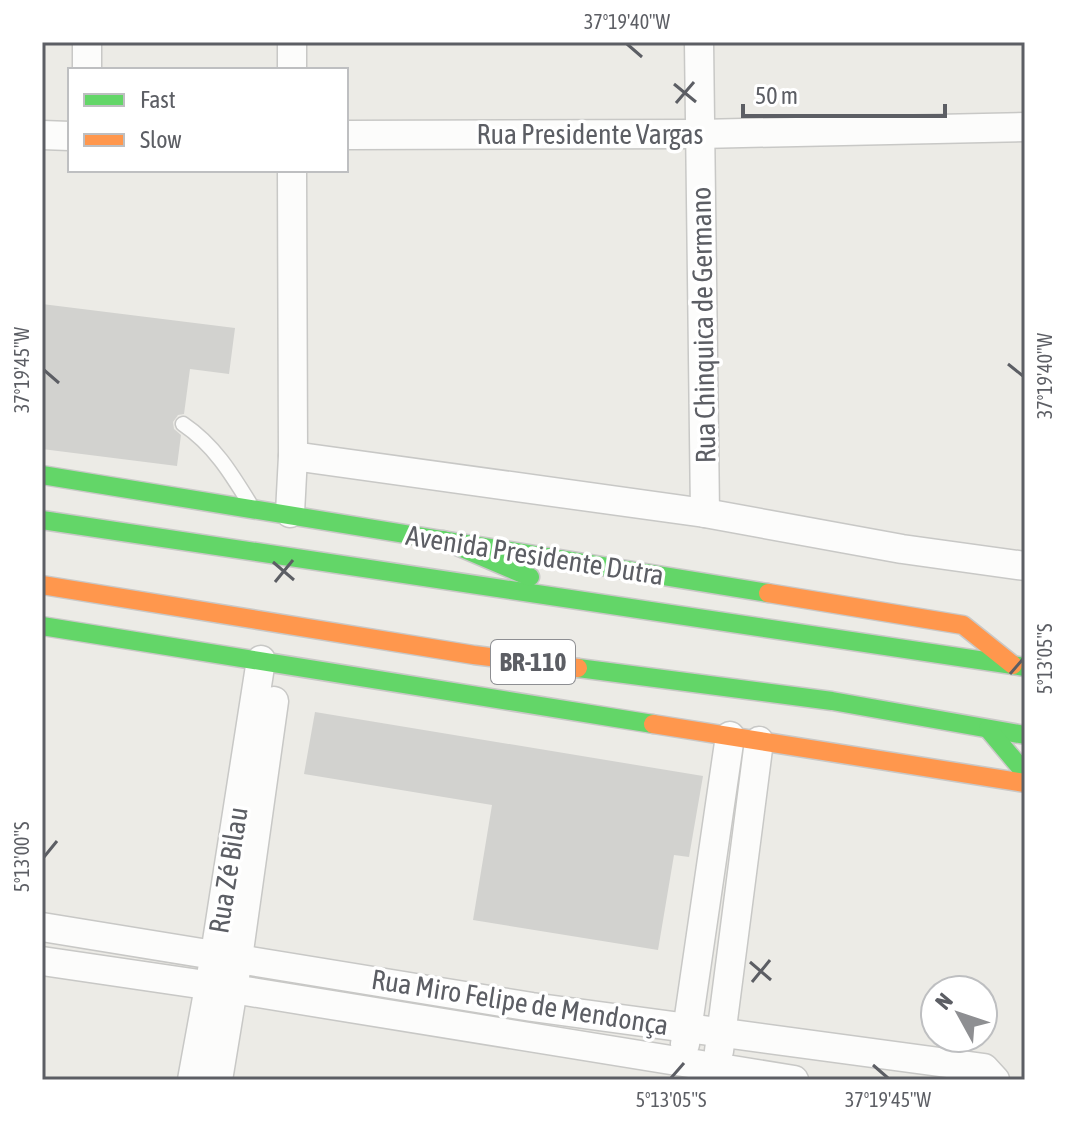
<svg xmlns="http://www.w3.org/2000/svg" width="1067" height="1122" font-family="'Asap Condensed',sans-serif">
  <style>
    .building { fill: #d2d2cf }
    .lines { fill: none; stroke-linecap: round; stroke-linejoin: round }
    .lane-casing { stroke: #c8c8c6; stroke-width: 17 }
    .street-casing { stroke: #c8c8c6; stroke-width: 31 }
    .fast-casing { stroke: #c9c8c7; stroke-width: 21 }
    .slow-casing { stroke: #c9c8c7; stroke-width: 21 }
    .lane { stroke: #fcfcfb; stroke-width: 14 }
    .street { stroke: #fcfcfb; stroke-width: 28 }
    .fast { stroke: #63d668; stroke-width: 18 }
    .slow { stroke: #ff974d; stroke-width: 18 }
    .ticks { fill: none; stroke: #5c5e64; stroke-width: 3 }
    .labels { text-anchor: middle; stroke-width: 7; stroke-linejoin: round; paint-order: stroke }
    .shield { fill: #fff; stroke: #8d8e92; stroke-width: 2 }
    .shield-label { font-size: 26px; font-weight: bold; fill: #5c5e64 }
    .street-label { font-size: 28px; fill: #5c5e64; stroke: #fff }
    .neatline { fill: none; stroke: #5c5e64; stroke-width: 3 }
    .ticks-label { font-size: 20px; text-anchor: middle; fill: #5c5e64 }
  </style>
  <rect width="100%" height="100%" fill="#ecebe6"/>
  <!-- building -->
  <g class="building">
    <polygon points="42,304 235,328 229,374 190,369 184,414 178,415 173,422 174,429 181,435 177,466 42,449"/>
    <polygon points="315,712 703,776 689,857 674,855 658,950 473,920 492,805 304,774"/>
  </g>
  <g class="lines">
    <!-- lane casing -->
    <g class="lane-casing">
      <path id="lane" d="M183,424C214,445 231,473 250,504"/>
    </g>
    <!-- street casing -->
    <g class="street-casing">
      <g id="street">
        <polyline points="87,42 87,70"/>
        <polyline points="699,42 705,513"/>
        <polyline points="292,70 292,42"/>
        <polyline points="42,135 70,136"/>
        <polyline points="346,135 700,134 1025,127"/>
        <polyline points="293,456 705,513 902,549 1025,566"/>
        <polyline points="290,513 293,456 292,170"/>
        <polyline points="42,927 532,1007 984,1068 995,1080"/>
        <polyline points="42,961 233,989 794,1080"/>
        <polyline points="685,1044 730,736"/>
        <polyline points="719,1051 759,741"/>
        <polyline points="192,1080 215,954 261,660"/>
        <polyline points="218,1080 238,958 274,701"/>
      </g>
    </g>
    <!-- fast casing -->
    <g class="fast-casing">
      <g id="fast">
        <polyline points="42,475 768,593"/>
        <polyline points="42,520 1025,667"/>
        <polyline points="443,540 530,577"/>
        <polyline points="42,626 653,724"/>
        <polyline points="578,668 832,701 1025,735"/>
        <polyline points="988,729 1025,773"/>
      </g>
    </g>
    <!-- slow casing -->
    <g class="slow-casing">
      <g id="slow">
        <polyline points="42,585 474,655 578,668"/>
        <polyline points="768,593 963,625 1013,665"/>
        <polyline points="653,724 1025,783"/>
      </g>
    </g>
    <!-- lane -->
    <use href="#lane" class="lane"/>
    <!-- street -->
    <use href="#street" class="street"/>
    <!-- fast -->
    <use href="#fast" class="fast"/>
    <!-- slow -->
    <use href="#slow" class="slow"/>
  </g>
  <!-- ticks -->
  <path class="ticks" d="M627,44L642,57M674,84L696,102M676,103L694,82M1008,364L1023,376M44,370L59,383M273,562L294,580M275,582L293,560M1010,674L1023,659M44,857L57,841M750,962L771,980M752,982L770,960M873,1065L888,1078M671,1078L684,1063"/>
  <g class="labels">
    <!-- shield labels -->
    <rect class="shield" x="491" y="640" width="84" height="44" rx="6"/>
    <g class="shield-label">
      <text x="533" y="671">BR-110</text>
    </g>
    <!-- street labels -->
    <g class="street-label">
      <text x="590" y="144">Rua Presidente Vargas</text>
      <text transform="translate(703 325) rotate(-91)" y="10">Rua Chinquica de Germano</text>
      <text transform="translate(535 555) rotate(9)" y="10">Avenida Presidente Dutra</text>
      <text transform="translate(228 870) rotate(-81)" y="10">Rua Zé Bilau</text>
      <text transform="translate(520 1002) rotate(9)" y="10">Rua Miro Felipe de Mendonça</text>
    </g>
  </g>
  <!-- border -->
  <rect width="1067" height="1122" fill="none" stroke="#ffffff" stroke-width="88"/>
  <!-- legend -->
  <rect x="68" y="68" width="280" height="104" fill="#ffffff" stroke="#bebfc1" stroke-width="2"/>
  <rect x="84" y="94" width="40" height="12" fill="#63d668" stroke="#bebfc1" stroke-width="2"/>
  <text x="140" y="108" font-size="24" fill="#5c5e64">Fast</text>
  <rect x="84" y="134" width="40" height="12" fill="#ff974d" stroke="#bebfc1" stroke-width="2"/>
  <text x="140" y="148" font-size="24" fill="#5c5e64">Slow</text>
  <!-- north arrow -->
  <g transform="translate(959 1014) rotate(310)"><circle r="38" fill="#ffffff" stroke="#bebfc1" stroke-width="2"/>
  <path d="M0-6L14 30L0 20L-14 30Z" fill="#8e8f92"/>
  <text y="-12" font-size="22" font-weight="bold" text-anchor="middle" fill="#5c5e64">N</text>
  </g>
  <!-- scale -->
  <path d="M743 104v12h202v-12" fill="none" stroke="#5c5e64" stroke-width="4"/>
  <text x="755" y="104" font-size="24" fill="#5c5e64" stroke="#ffffff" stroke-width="6" paint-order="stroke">50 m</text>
  <rect x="44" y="44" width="979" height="1034" class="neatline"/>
  <g class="ticks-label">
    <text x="627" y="29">37°19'40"W</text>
    <text transform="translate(22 370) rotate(-90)" y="7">37°19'45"W</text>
    <text transform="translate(1045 376) rotate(-90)" y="7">37°19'40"W</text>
    <text transform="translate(1045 659) rotate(-90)" y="7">5°13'05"S</text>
    <text transform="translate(22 857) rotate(-90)" y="7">5°13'00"S</text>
    <text x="671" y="1107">5°13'05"S</text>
    <text x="888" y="1107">37°19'45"W</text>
  </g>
</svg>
